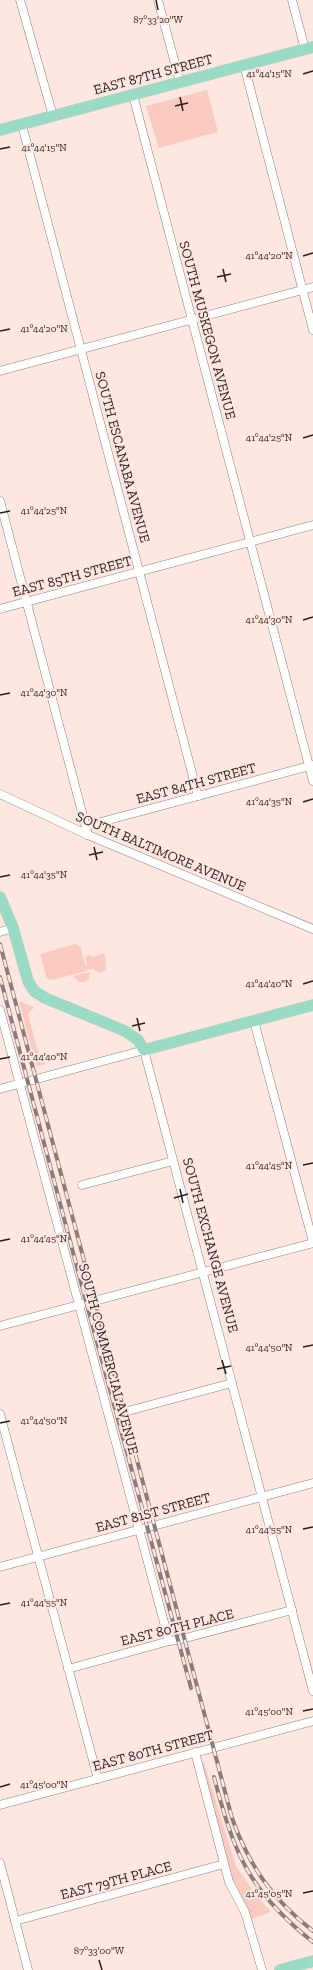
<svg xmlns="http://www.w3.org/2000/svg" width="313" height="1970" font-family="'Zilla Slab',serif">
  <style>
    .green { fill: #f9cabf }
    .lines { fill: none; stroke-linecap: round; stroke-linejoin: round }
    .minor-casing { stroke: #937e79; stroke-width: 9 }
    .major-casing { stroke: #d4d2d2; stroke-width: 12 }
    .minor { stroke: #fff; stroke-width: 8 }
    .major { stroke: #9adbc5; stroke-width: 11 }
    .rail-casing { stroke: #8c7c79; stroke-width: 4 }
    .rail { stroke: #fee6e1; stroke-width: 2.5; stroke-dasharray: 8; stroke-linecap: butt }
    .ticks { fill: none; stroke: #281f1d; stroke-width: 1.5 }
    .labels { text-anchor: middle; stroke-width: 4; stroke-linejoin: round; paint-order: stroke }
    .street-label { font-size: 14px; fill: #281f1d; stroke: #fee6e1 }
    .ticks-label { font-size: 10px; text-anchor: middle; fill: #281f1d; stroke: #fee6e1; stroke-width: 4; stroke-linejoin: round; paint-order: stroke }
  </style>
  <rect width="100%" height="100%" fill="#fee6e1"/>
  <!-- green -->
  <g class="green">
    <polygon points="207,90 218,132 159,148 146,106"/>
    <polygon points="75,944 80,946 86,967 87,963 85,958 88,955 94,957 103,953 105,955 106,970 99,973 93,969 87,969 87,971 52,980 47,979 40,954"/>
    <polygon points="90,972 89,979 85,982 79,982 73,976"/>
    <polygon points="19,1001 34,1007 28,1014 40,1059 46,1064 36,1066"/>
    <polygon points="201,1763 204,1763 236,1866 255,1894 271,1912 251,1919 234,1883"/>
  </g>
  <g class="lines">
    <!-- minor casing -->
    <g class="minor-casing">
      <g id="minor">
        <polyline points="20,0 53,116"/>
        <polyline points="158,0 180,82"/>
        <polyline points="292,0 305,49"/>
        <polyline points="244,65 313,330"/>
        <polyline points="133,95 313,781"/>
        <polyline points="22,125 198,796"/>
        <polyline points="0,371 313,287"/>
        <polyline points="0,501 88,835"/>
        <polyline points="0,609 313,525"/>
        <polyline points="0,794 88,835 313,929"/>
        <polyline points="86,826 313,765"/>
        <polyline points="0,932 13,928"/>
        <polyline points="0,1010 169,1641"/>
        <polyline points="254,1021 313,1242"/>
        <polyline points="0,1089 144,1050 313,1691"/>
        <polyline points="82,1185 173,1161"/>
        <polyline points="0,1326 313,1243"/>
        <polyline points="128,1411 232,1383"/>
        <polyline points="0,1414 98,1779"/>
        <polyline points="0,1567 313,1483"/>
        <polyline points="68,1669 169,1641 178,1640 292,1610"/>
        <polyline points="195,1752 229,1882 245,1912 262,1970"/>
        <polyline points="0,1805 313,1721"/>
        <polyline points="0,1863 28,1970"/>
        <polyline points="15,1921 224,1864"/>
      </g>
    </g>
    <!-- major casing -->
    <g class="major-casing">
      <g id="major">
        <polyline points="0,130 313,47"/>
        <polyline points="0,897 13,928 28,981 34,991 45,998 125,1031 138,1040 144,1050 313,1005"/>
        <polyline points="280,1970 313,1961"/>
      </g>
    </g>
    <!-- minor -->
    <use href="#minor" class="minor"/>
    <!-- major -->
    <use href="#major" class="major"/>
    <!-- rail casing -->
    <g class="rail-casing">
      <g id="rail">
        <path d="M0,944L232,1818C249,1866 273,1900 313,1931"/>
        <polyline points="0,977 91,1320 191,1688"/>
        <path d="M214,1777C234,1854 249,1891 313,1942"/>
      </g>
    </g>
    <!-- rail -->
    <use href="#rail" class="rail"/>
  </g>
  <!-- ticks -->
  <path class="ticks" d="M156,0L158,10M303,74L313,71M180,97L183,111M175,106L188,103M0,149L10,147M303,256L313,253M223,269L226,282M217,277L231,274M0,331L10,329M303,438L313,435M0,513L10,511M303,620L313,617M0,695L10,693M303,802L313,799M94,847L97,860M89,855L103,852M0,877L10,875M303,984L313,981M137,1018L140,1031M132,1026L145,1023M0,1059L10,1057M303,1165L313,1163M180,1189L183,1203M174,1198L188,1194M0,1241L10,1239M303,1347L313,1345M222,1360L226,1374M217,1369L231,1366M0,1423L10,1421M303,1529L313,1527M0,1605L10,1603M303,1711L313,1709M0,1787L10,1784M303,1893L313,1891M99,1960L102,1970"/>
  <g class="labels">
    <!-- street labels -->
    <g class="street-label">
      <text transform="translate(153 74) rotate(-15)" y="5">EAST 87TH STREET</text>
      <text transform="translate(208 330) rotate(75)" y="5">SOUTH MUSKEGON AVENUE</text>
      <text transform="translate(123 457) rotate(75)" y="5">SOUTH ESCANABA AVENUE</text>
      <text transform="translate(72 576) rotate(-15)" y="5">EAST 85TH STREET</text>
      <text transform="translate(196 783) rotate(-15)" y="5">EAST 84TH STREET</text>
      <text transform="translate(161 851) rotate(23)" y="5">SOUTH BALTIMORE AVENUE</text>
      <text transform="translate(211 1245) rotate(75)" y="5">SOUTH EXCHANGE AVENUE</text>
      <text transform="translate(109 1359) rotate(75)" y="5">SOUTH COMMERCIAL AVENUE</text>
      <text transform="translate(153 1512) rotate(-15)" y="5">EAST 81ST STREET</text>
      <text transform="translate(177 1627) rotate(-14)" y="5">EAST 80TH PLACE</text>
      <text transform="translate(153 1750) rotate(-15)" y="5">EAST 80TH STREET</text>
      <text transform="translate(116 1880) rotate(-15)" y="5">EAST 79TH PLACE</text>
    </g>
  </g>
  <g class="ticks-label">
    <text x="158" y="23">87°33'20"W</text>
    <text x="269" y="77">41°44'15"N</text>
    <text x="44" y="151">41°44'15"N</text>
    <text x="269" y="259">41°44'20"N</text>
    <text x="44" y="332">41°44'20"N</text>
    <text x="269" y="441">41°44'25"N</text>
    <text x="44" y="514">41°44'25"N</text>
    <text x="269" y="623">41°44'30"N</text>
    <text x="44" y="696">41°44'30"N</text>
    <text x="269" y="805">41°44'35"N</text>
    <text x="44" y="878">41°44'35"N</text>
    <text x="269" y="987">41°44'40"N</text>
    <text x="44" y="1060">41°44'40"N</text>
    <text x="269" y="1169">41°44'45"N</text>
    <text x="44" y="1242">41°44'45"N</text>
    <text x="269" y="1351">41°44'50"N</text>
    <text x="44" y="1424">41°44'50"N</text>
    <text x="269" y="1533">41°44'55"N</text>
    <text x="44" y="1606">41°44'55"N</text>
    <text x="269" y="1715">41°45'00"N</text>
    <text x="44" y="1788">41°45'00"N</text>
    <text x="269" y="1897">41°45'05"N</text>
    <text x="99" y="1954">87°33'00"W</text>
  </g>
</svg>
